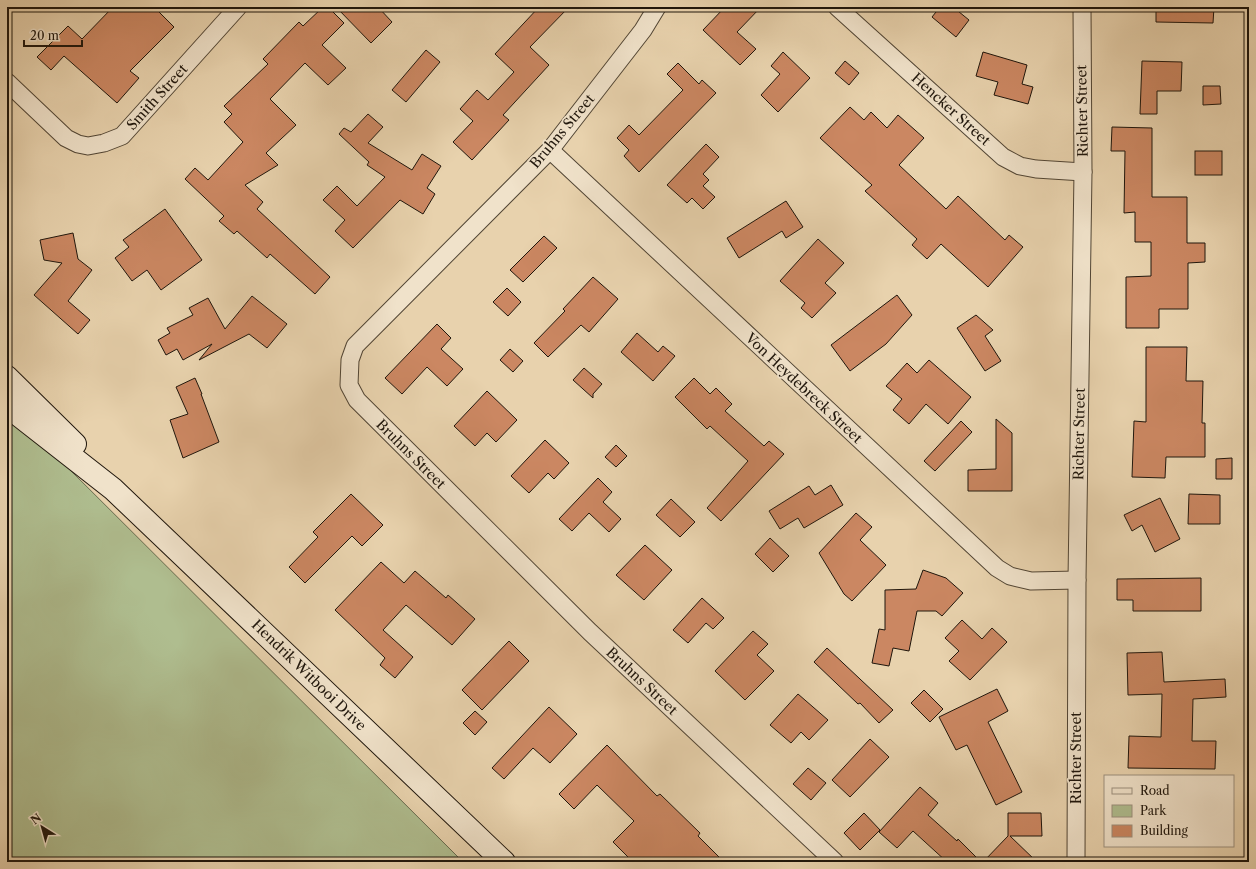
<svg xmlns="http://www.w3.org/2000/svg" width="1256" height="869" font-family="'Libre Caslon Text',serif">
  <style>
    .green { fill: #afbd8f; stroke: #676a4e }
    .building { fill: #cb8762; stroke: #1f160c }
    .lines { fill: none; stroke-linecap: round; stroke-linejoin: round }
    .minor-casing { stroke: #514534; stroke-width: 19 }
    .secondary-casing { stroke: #1f160c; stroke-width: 24 }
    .minor { stroke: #f0e2ca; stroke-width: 17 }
    .secondary { stroke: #f0e2ca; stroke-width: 22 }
    .labels { text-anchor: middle; stroke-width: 3.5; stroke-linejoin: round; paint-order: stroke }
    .street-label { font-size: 14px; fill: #1f160c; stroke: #f0e2ca }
  </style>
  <rect width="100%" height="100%" fill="#e8d2ad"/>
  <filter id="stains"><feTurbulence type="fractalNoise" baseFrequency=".005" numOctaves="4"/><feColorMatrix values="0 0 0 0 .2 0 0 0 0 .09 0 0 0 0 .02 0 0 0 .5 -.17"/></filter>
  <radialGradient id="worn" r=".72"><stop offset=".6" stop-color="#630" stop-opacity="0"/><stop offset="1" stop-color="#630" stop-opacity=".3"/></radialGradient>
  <!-- green -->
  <polygon class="green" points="7,407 463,862 7,862"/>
  <!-- building -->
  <g class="building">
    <polygon points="113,7 154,7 174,27 130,71 139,78 117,103 64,56 51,70 37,57 68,26 82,39"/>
    <polygon points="323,7 328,7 344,23 322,45 346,68 328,85 305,63 270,99 296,125 266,153 278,165 245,185 263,202 257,209 330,277 315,294 270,254 267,258 237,231 234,234 219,221 224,216 185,179 195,168 208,180 243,142 224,122 232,114 224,106 268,64 263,59 299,22 303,26"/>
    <polygon points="336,7 378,7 392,22 371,43"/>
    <polygon points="539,7 569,7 530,47 549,65 503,115 509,120 472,160 453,142 473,121 460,109 477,90 488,100 514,72 495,54"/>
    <polygon points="725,7 761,7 737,32 756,49 740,65 703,30"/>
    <polygon points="940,7 953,7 969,20 956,37 932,17"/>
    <polygon points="1156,7 1214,7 1213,23 1156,22"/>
    <polygon points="426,50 440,62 406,102 392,90"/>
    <polygon points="783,52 810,78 778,112 761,95 780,74 771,66"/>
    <polygon points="983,52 1027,65 1022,84 1033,87 1028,104 994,95 998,82 976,76"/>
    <polygon points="845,61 859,73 849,85 835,73"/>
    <polygon points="1142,61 1182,62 1181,91 1157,91 1157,114 1140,114"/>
    <polygon points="678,63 699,84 702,80 716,93 639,172 624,156 629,150 617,138 629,125 639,135 683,90 667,74"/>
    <polygon points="1203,86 1220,86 1221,104 1203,105"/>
    <polygon points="850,107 864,120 871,112 887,128 898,115 924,138 899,165 946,209 958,196 1005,240 1009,235 1023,247 988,287 941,244 927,259 912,245 917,239 865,191 872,185 820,138"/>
    <polygon points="368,114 383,127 368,143 412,170 422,154 441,166 427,188 435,194 423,214 400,200 353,248 335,231 345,220 323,200 337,186 357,206 385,177 367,165 369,162 339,134 344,128 351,132"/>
    <polygon points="1112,127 1152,128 1152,197 1187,197 1187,243 1205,243 1205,262 1188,263 1188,309 1159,309 1159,328 1126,328 1126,277 1151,276 1151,242 1135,242 1135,212 1124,213 1125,151 1111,151"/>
    <polygon points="706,144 719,157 703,174 709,180 703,186 715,197 703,209 692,198 687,203 667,185"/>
    <rect x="1195" y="151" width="27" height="24"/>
    <polygon points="786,201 803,227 786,238 782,231 739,258 727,238"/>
    <polygon points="165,209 202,260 161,290 147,270 132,281 115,258 129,247 123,240"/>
    <polygon points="73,233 78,259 92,270 68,301 90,320 78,334 34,295 62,263 44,260 40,240"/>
    <polygon points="544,236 557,248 523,282 510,270"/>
    <polygon points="818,239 844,263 825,283 836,293 812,318 801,308 805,303 780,281"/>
    <polygon points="593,277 618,299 589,332 581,325 548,357 534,343 565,311 563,309"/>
    <polygon points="507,288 521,302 508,316 493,302"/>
    <polygon points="897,295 912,315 886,344 850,371 831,345"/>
    <polygon points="252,296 287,324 267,348 249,334 199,360 212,344 183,360 177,349 166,355 158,340 170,333 167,328 193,315 189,308 208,298 225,329"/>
    <polygon points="976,315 993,330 985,336 1001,361 985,371 957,328"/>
    <polygon points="437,324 451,338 441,349 463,369 447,386 427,367 402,394 385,378"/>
    <polygon points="637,333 658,352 663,346 675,356 653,381 621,352"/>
    <polygon points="1146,347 1187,347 1186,381 1203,381 1202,423 1205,423 1205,457 1166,457 1165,478 1132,477 1134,421 1146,422"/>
    <polygon points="510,349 523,361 513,372 500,360"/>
    <polygon points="929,360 971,397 948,424 926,404 909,424 893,410 902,399 886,386 907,363 917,373"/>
    <polygon points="584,368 602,384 593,394 593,398 573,380"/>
    <polygon points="195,378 202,394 201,394 219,442 183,458 170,420 188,414 176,387"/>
    <polygon points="694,378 710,394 716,388 732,404 725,411 764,446 769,441 784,454 721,521 707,508 748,461 710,426 707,429 675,397"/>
    <polygon points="487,391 517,420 496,442 487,433 475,446 454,426"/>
    <polygon points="996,419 1012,433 1012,491 968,491 968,470 996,469"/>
    <polygon points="961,421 972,432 935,471 924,461"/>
    <polygon points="545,440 569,463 554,479 548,473 529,493 511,476"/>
    <polygon points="616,445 627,456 616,467 605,457"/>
    <polygon points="1232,458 1232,479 1216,479 1216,459"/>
    <polygon points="598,478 612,492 603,502 621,519 609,532 589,513 572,531 559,519"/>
    <polygon points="831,485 843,505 804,528 798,518 780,529 769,511 809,486 815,495"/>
    <polygon points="351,494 383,525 362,546 352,536 305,583 289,567 318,537 313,532"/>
    <polygon points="1189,494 1220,495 1220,524 1188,524"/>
    <polygon points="1160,498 1180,539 1155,552 1142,525 1132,531 1124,515"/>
    <polygon points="671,499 695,522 680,537 656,515"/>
    <polygon points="856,513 872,527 860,540 886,565 852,601 844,594 819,553"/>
    <polygon points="770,538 789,556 773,572 755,554"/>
    <polygon points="645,545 672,570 644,600 616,575"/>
    <polygon points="381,562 404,583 415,571 446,598 448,595 475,619 452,645 406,605 383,630 413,657 395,678 380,665 385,658 335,610"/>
    <polygon points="923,570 946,578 963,593 942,616 936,611 917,611 909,651 893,648 889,666 872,663 879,629 885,630 885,590 916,589"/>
    <polygon points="1201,578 1201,611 1133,611 1133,600 1117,600 1117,579"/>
    <polygon points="702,598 724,618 713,629 706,623 688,643 673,630"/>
    <polygon points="962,620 982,639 992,628 1007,642 970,680 949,661 959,651 945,638"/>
    <polygon points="753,631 768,644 757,655 774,671 745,700 715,671"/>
    <polygon points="509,641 529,661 482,710 462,690"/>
    <polygon points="827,648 893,710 879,723 860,703 858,704 814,662"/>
    <polygon points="1162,652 1164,682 1225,679 1226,697 1193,699 1192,741 1216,741 1215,769 1128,768 1129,736 1161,737 1162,694 1128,695 1127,653"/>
    <polygon points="997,689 1008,711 988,722 1022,792 996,805 967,745 956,750 939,717"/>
    <polygon points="924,690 943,709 930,722 911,703"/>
    <polygon points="798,694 828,720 809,740 801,732 791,743 770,725"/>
    <polygon points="549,707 577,734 550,763 533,748 504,779 492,768"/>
    <polygon points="475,711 487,722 475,735 463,723"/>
    <polygon points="870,739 889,757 850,797 832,780"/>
    <polygon points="607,745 657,796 660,794 700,833 698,836 724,862 633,862 613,842 634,821 597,785 574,809 559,794"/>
    <polygon points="808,768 826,783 811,800 793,784"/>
    <polygon points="920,787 938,803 928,815 957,841 958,839 981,862 947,862 913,831 897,848 879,832"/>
    <polygon points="864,813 880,830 860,850 844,833"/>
    <polygon points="1008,813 1041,813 1042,836 1010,836 1037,862 983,862 1008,836"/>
  </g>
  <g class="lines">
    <!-- minor casing -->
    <g class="minor-casing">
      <g id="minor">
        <polyline points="657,7 643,30 550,150 355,346 350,360 349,385 357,400 590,632 835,862"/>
        <polyline points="837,7 1003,157 1020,166 1036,169 1083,172"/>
        <polyline points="7,82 66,138 78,144 88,146 104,143 122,136 238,7"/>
        <polyline points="550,150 997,568 1010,576 1031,581 1077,580"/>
        <polyline points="1076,862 1077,580 1083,172 1082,7"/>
      </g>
    </g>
    <!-- secondary casing -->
    <g class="secondary-casing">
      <g id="secondary">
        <polyline points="7,377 75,444"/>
        <polyline points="7,406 113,489 504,862"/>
      </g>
    </g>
    <!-- minor -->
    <use href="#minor" class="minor"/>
    <!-- secondary -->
    <use href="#secondary" class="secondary"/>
  </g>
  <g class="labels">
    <!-- street labels -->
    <g class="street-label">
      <text transform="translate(157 97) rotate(-48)" y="5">Smith Street</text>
      <text transform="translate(951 109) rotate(42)" y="5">Hencker Street</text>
      <text transform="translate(1082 111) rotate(-91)" y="5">Richter Street</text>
      <text transform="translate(562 131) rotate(-50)" y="5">Bruhns Street</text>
      <text transform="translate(804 388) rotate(43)" y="5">Von Heydebreck Street</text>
      <text transform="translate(1079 434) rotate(-89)" y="5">Richter Street</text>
      <text transform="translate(411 454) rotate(45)" y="5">Bruhns Street</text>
      <text transform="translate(309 675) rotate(44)" y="5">Hendrik Witbooi Drive</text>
      <text transform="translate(642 681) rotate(43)" y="5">Bruhns Street</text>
      <text transform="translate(1076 758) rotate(-90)" y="5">Richter Street</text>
    </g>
  </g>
  <!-- margin -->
  <rect width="1256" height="869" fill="none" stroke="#e8d2ad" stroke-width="24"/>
  <rect x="8" y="8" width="1240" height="853" fill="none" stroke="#1f160c" stroke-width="2"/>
  <rect x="12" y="12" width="1232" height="845" fill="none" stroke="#1f160c"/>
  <!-- legend -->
  <rect x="1104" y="775" width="130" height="72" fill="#f0e2ca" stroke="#9c907e"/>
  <rect x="1112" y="788" width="20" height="6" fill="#f0e2ca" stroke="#9c907e"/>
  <text x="1140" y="795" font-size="12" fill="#1f160c">Road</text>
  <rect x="1112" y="805" width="20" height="12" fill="#afbd8f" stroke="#9c907e"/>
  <text x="1140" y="815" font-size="12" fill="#1f160c">Park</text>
  <rect x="1112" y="825" width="20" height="12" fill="#cb8762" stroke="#9c907e"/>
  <text x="1140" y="835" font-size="12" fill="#1f160c">Building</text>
  <!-- north arrow -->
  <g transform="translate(42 827) rotate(323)" stroke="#f0e2ca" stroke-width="3" paint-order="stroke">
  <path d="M0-3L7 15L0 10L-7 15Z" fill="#1f160c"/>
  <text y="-6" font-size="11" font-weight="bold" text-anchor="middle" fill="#1f160c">N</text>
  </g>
  <!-- scale -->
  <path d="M24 40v6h58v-6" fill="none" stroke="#1f160c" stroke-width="2"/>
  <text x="30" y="40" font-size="12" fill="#1f160c" stroke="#f0e2ca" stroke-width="3" paint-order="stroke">20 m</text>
  <rect width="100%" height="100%" filter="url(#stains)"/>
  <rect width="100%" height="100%" fill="url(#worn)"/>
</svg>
